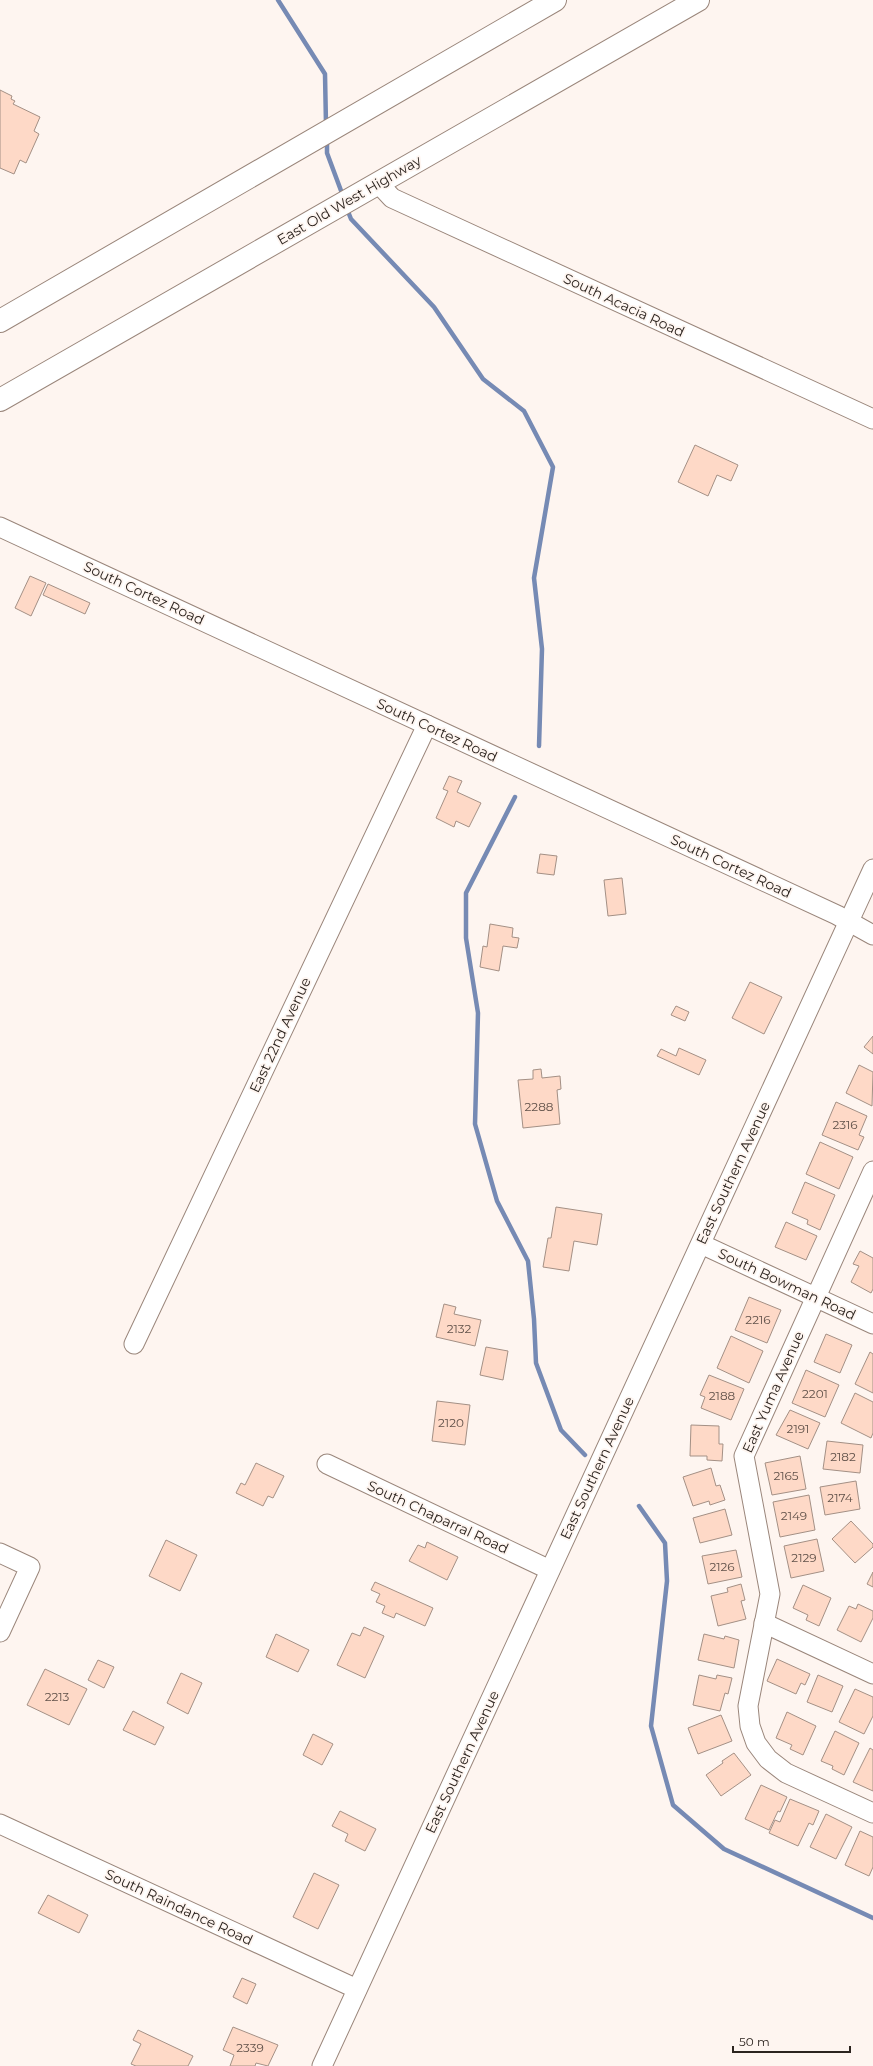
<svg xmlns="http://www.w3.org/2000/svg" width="873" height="2066" font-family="Montserrat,sans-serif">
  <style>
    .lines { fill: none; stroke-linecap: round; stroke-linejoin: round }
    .stream { stroke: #768ab4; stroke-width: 4.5 }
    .building { fill: #fed9c7; stroke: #a49085 }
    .minor-casing { stroke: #9a867b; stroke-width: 21 }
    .major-casing { stroke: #9a867b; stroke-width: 24 }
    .minor { stroke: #fff; stroke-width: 19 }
    .major { stroke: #fff; stroke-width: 22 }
    .labels { text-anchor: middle; stroke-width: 3.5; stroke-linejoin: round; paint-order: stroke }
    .number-label { font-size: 12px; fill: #605149 }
    .street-label { font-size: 14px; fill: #2c241f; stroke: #fef5f0 }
  </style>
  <rect width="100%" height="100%" fill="#fef5f0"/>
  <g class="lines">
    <!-- stream -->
    <g class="stream">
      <polyline points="278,0 325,74 326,125"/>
      <polyline points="327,140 327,153 343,196"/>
      <polyline points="347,209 351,219 434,307 483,379 524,411 553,467 534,578 542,649 539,746"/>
      <polyline points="515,797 466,893 466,938 478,1013 475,1124 497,1201 528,1261 534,1319 536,1363 561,1430 585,1455"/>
      <polyline points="639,1506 665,1543 667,1581 651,1726 673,1805 724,1849 873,1918"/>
    </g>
  </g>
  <!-- building -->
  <g class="building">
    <polygon points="0,90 12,96 11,99 15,101 13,104 40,117 34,131 39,134 26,163 20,160 14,174 0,168"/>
    <polygon points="695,445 738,465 731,481 717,475 708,496 678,482"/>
    <polygon points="30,576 46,583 31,616 15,608"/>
    <polygon points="48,584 90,603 85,614 43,595"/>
    <polygon points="449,776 462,781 457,792 481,803 469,827 456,821 454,827 436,818 448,791 443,789"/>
    <polygon points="540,854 557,856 554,875 537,873"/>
    <polygon points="622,878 626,914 608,916 604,880"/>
    <polygon points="490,924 513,928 512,937 519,938 517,948 503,946 499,971 480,967 483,946 487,947"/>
    <polygon points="750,982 782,997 764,1034 732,1018"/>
    <polygon points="676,1006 689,1012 685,1021 671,1015"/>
    <polygon points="873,1036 873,1054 864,1047"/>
    <polygon points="679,1048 706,1060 699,1075 657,1056 661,1049 676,1056"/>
    <polygon points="859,1065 873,1072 872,1106 846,1093"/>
    <polygon points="541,1069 542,1078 560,1076 561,1089 557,1090 560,1124 523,1128 518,1080 533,1079 533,1070"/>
    <polygon points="836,1102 867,1116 859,1135 864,1137 858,1150 822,1135"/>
    <polygon points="820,1142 853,1157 839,1189 806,1174"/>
    <polygon points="805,1182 835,1195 820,1230 807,1224 808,1220 792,1213"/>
    <polygon points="556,1207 602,1214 597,1245 574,1241 569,1271 543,1267 548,1238 551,1238"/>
    <polygon points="786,1222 817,1236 806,1260 775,1247"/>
    <polygon points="860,1251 873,1258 873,1289 871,1293 851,1282 859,1266 853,1264"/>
    <polygon points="749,1297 781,1310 767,1343 735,1330"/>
    <polygon points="444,1304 456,1307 454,1314 481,1320 475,1346 436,1337"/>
    <polygon points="826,1334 852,1345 840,1373 814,1362"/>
    <polygon points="731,1336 763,1351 749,1383 717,1368"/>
    <polygon points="486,1347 508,1351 503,1380 480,1375"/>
    <polygon points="870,1352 873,1354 873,1393 855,1384"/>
    <polygon points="806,1370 839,1385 825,1417 792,1403"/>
    <polygon points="709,1375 744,1389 731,1420 701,1408 705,1397 700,1395"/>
    <polygon points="855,1393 873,1402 873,1433 871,1438 841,1423"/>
    <polygon points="437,1401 470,1405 465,1445 432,1441"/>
    <polygon points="790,1410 820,1423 808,1449 776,1435"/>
    <polygon points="691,1425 719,1426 719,1444 723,1444 722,1461 707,1460 707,1456 690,1456"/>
    <polygon points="827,1441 863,1445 860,1473 823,1469"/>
    <polygon points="800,1456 806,1489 772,1495 765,1463"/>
    <polygon points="256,1463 284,1476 273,1498 268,1496 263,1506 236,1493 241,1483 245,1485"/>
    <polygon points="711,1468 716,1486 720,1485 725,1500 710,1505 709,1501 693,1506 683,1477"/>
    <polygon points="856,1481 860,1509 825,1515 820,1487"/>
    <polygon points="809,1495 815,1530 780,1537 773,1502"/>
    <polygon points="725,1509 732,1535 700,1543 693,1518"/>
    <polygon points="851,1521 873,1544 873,1547 855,1563 832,1539"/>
    <polygon points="817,1539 824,1571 791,1578 784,1546"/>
    <polygon points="166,1540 197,1555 180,1591 149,1576"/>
    <polygon points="427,1542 458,1557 447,1580 409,1561 418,1545 425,1548"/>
    <polygon points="736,1550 742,1577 708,1584 702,1556"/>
    <polygon points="873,1572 873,1587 867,1584"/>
    <polygon points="375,1582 433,1608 425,1626 396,1613 394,1618 382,1613 385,1606 376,1602 380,1594 371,1590"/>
    <polygon points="741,1584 745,1600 741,1601 746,1619 718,1626 711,1596 728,1592 727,1588"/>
    <polygon points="803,1585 831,1598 819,1626 806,1620 808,1615 793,1608"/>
    <polygon points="858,1604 873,1611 873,1618 861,1642 837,1630 849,1606 856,1609"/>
    <polygon points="364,1627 384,1636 365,1678 337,1665 352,1633 360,1636"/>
    <polygon points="276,1634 309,1650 298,1672 266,1657"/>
    <polygon points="704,1634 724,1639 725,1636 739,1640 734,1668 698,1660"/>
    <polygon points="777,1659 810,1674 805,1685 801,1683 796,1694 767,1681"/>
    <polygon points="98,1660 114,1667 104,1688 88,1680"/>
    <polygon points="45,1669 87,1689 69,1725 27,1705"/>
    <polygon points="181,1673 202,1683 188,1714 167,1703"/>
    <polygon points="699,1675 716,1679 717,1675 732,1678 728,1694 725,1693 720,1711 693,1705"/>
    <polygon points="818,1675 843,1686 832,1712 807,1702"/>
    <polygon points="855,1689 873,1697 873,1716 864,1734 839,1722"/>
    <polygon points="133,1711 164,1727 155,1745 123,1730"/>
    <polygon points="787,1712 816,1726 803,1755 790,1749 792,1745 776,1738"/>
    <polygon points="721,1715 732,1741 698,1754 688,1728"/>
    <polygon points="835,1731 859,1743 844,1775 832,1769 833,1766 821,1761"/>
    <polygon points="313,1734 333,1744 322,1765 303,1755"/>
    <polygon points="870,1748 873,1750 873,1791 853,1782"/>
    <polygon points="734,1753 751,1775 721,1796 706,1775 723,1763 722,1761"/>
    <polygon points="761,1785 787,1797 780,1812 778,1811 769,1830 745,1819"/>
    <polygon points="790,1799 819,1811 813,1825 809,1823 798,1846 769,1833 775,1820 780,1822"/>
    <polygon points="340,1811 376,1829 365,1851 345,1841 348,1834 332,1826"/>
    <polygon points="826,1814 852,1827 836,1859 810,1847"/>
    <polygon points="860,1831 873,1837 873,1867 869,1876 845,1865"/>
    <polygon points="314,1873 339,1885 318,1929 293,1917"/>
    <polygon points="48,1895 88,1915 79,1933 38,1913"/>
    <polygon points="242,1978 256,1984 247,2004 233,1997"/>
    <polygon points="233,2027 278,2045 268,2066 256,2063 255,2066 230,2066 234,2055 223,2050"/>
    <polygon points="138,2030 193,2056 188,2066 136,2066 131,2064 141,2044 133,2040"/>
  </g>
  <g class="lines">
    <!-- minor casing -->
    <g class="minor-casing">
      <g id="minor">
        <polyline points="379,184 392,198 873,419"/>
        <polyline points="0,527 837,915 873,935"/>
        <polyline points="873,1171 744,1456 770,1594 748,1706 750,1726 756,1743 768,1759 786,1773 873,1813"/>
        <polyline points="701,1244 873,1324"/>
        <polyline points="134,1344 427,725"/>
        <polyline points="327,1464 550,1570"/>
        <polyline points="0,1553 30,1567 0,1632"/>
        <polyline points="764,1623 873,1674"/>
        <polyline points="0,1824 357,1989"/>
        <polyline points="322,2066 873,869"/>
      </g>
    </g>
    <!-- major casing -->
    <g class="major-casing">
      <g id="major">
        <polyline points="0,321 555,0"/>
        <polyline points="0,400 698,0"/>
      </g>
    </g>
    <!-- minor -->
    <use href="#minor" class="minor"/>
    <!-- major -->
    <use href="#major" class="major"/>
  </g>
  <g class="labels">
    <!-- number labels -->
    <g class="number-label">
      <text x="539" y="1111">2288</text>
      <text x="845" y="1129">2316</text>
      <text x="758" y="1324">2216</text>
      <text x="459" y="1333">2132</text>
      <text x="815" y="1398">2201</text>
      <text x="722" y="1400">2188</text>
      <text x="451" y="1427">2120</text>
      <text x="798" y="1433">2191</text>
      <text x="843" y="1461">2182</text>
      <text x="786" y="1480">2165</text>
      <text x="840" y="1502">2174</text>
      <text x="794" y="1520">2149</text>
      <text x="804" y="1562">2129</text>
      <text x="722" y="1571">2126</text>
      <text x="57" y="1701">2213</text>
      <text x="250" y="2052">2339</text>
    </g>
    <!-- street labels -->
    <g class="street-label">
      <text transform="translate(349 200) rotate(-30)" y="5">East Old West Highway</text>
      <text transform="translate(624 305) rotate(25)" y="5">South Acacia Road</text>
      <text transform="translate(144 593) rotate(25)" y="5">South Cortez Road</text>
      <text transform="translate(437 730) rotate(25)" y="5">South Cortez Road</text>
      <text transform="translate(731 866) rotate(25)" y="5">South Cortez Road</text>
      <text transform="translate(280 1035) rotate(-65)" y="5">East 22nd Avenue</text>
      <text transform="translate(733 1173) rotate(-65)" y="5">East Southern Avenue</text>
      <text transform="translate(787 1284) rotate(25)" y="5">South Bowman Road</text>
      <text transform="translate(773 1392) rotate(-66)" y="5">East Yuma Avenue</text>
      <text transform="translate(597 1468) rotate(-65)" y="5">East Southern Avenue</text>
      <text transform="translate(438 1517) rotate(25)" y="5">South Chaparral Road</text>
      <text transform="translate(462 1762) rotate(-65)" y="5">East Southern Avenue</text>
      <text transform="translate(179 1907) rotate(25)" y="5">South Raindance Road</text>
    </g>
  </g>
  <!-- scale -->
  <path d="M733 2046v6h117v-6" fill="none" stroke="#2c241f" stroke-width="2"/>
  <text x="739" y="2046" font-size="12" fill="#2c241f" stroke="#fef5f0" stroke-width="3" paint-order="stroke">50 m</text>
</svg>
